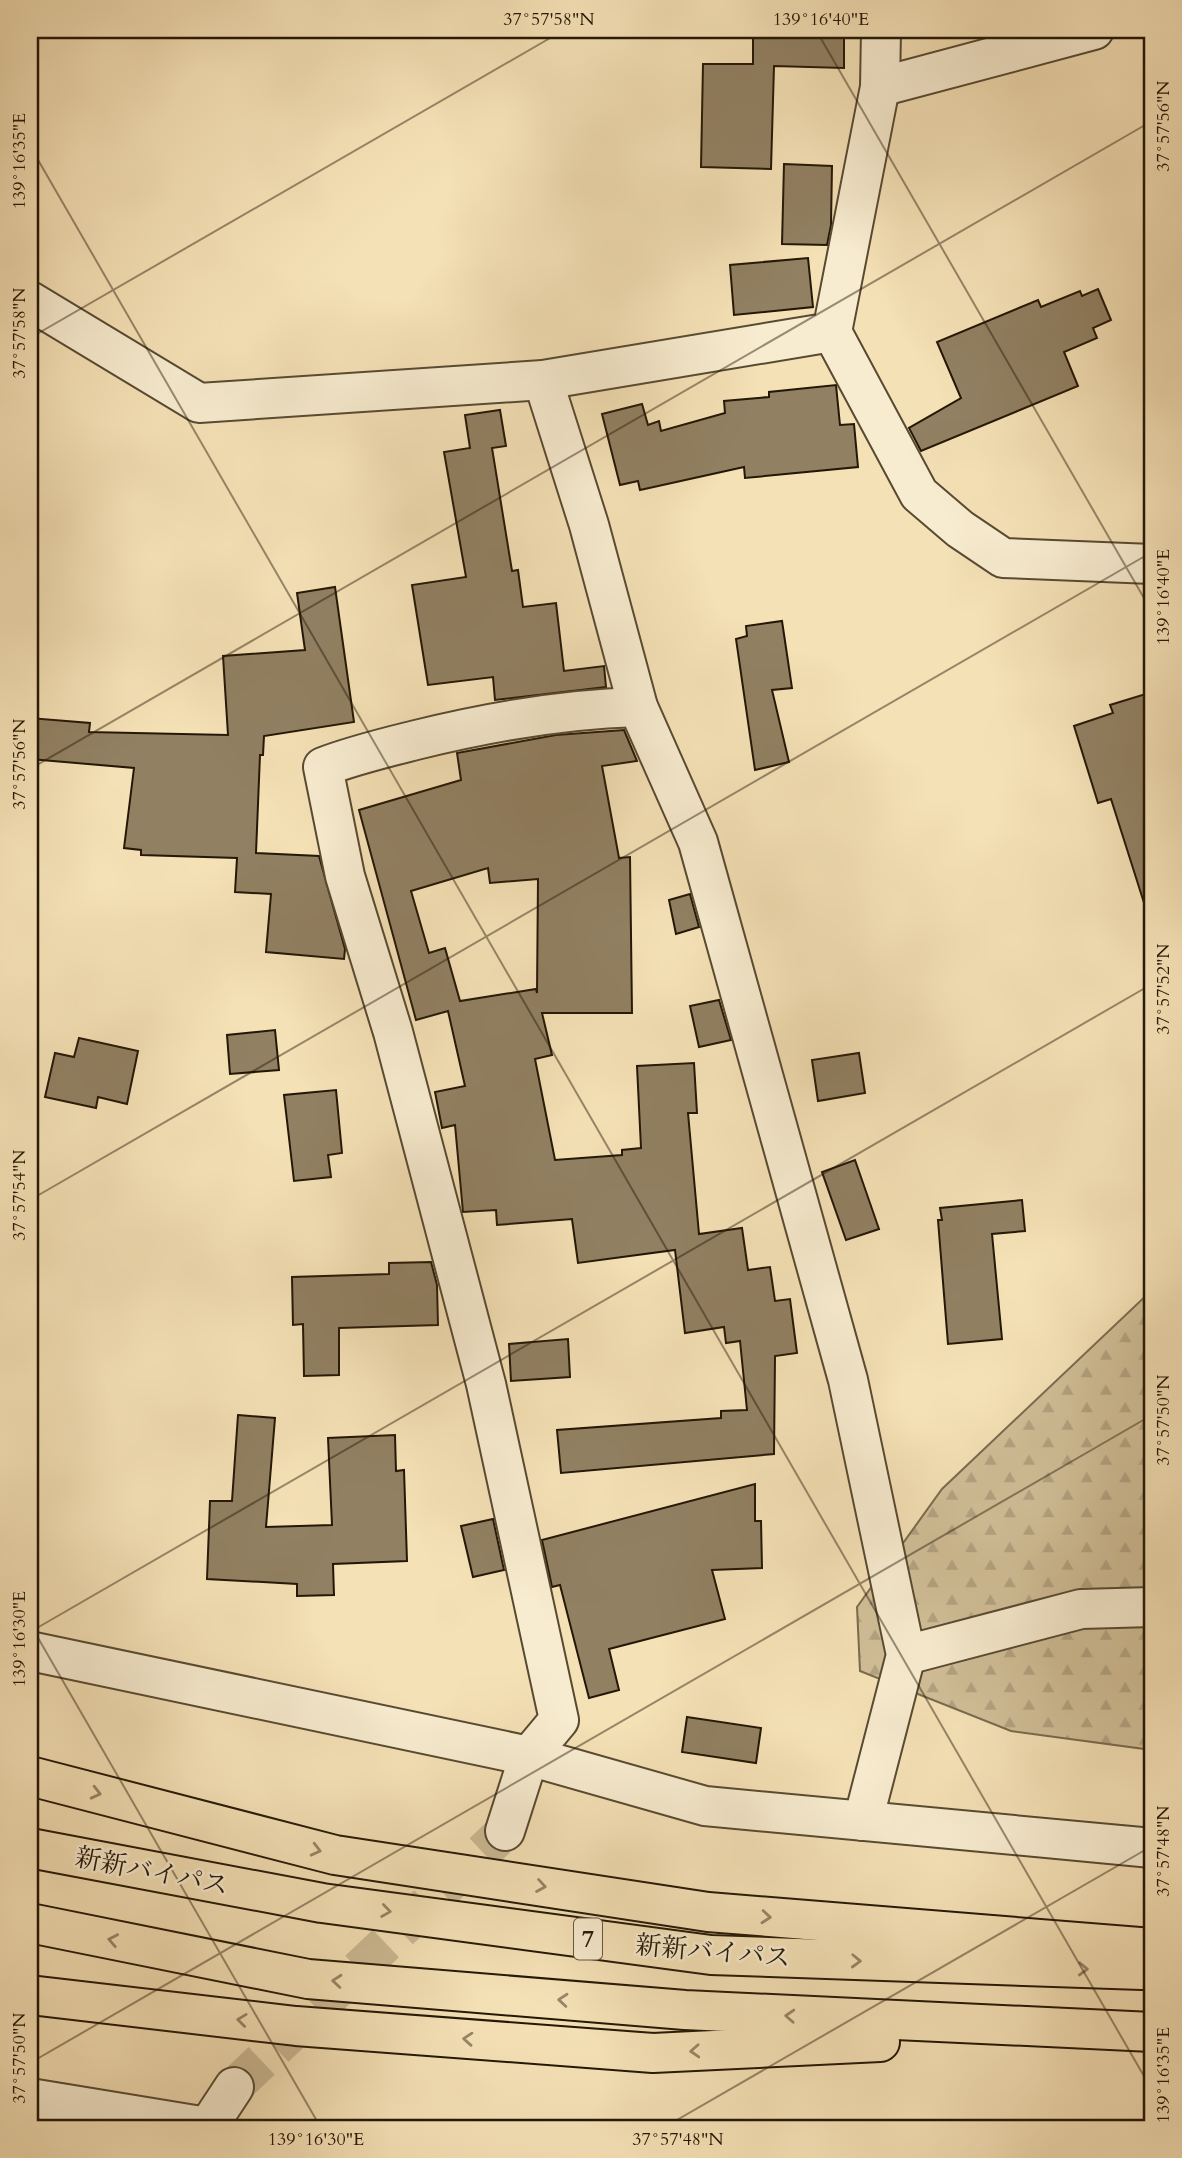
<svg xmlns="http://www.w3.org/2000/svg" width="1182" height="2158" font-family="Cardo,'Noto Serif JP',serif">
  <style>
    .forest { fill: url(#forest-firs); stroke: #7a6b4f; stroke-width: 2 }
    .building { fill: #918062; stroke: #241706; stroke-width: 2; fill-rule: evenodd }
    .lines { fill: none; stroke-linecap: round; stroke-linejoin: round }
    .street-tunnel { stroke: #cbb993; stroke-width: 38; stroke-dasharray: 38 19; stroke-linecap: butt }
    .street-casing { stroke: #584a32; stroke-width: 42 }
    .highway-casing { stroke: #241706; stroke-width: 42 }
    .street { stroke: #f8ecd0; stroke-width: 38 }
    .highway { stroke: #f5e1b6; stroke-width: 38 }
    .oneway { stroke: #978667 }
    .ticks { fill: none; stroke: #241706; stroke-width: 2; stroke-opacity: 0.45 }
    .labels { text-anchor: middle; stroke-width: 5; stroke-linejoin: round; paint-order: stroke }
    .shield { fill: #f8ecd0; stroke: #645743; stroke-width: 2 }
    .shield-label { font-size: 24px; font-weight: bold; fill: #241706 }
    .street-label { font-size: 26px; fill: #241706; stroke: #f8ecd0 }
    .neatline { fill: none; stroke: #241706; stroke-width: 2.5 }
    .ticks-label { font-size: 18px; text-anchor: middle; fill: #241706 }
  </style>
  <defs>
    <pattern id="forest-firs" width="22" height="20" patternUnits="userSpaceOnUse" patternTransform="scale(1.75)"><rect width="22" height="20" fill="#d1bf98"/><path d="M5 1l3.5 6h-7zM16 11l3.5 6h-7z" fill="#b3a382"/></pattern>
  </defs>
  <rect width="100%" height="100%" fill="#f5e1b6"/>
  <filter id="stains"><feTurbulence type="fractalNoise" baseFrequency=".00286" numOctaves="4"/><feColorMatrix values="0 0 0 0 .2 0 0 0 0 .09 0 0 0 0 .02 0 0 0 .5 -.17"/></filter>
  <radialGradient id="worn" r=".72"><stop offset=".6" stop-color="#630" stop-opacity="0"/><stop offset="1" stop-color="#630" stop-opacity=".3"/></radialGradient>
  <!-- forest -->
  <polygon class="forest" points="1152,1290 1152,1750 1011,1731 860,1671 857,1607 942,1489"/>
  <!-- building -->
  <g class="building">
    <polygon points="753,34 844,36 844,68 774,66 771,169 701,167 703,64 753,64"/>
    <polygon points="784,164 832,166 831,225 827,245 782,244"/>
    <polygon points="808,258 813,307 734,315 730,265"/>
    <polygon points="1098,289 1111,320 1093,328 1097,338 1064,352 1078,386 921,451 909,428 961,398 937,342 1038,300 1041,307 1080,291 1082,296"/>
    <polygon points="836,385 840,425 854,424 858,467 745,478 744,467 640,490 638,481 620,485 602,414 642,404 648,425 659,421 661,431 725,413 724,401 769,397 769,392"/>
    <polygon points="500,410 506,446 492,448 512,571 518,570 523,607 556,603 564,671 604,666 606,687 495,700 493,677 428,685 412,585 466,577 444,452 470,448 465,415"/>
    <polygon points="335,587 354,722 264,736 263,755 260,755 256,853 319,856 345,949 344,959 266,952 271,894 235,892 237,858 141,855 141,850 124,848 134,768 30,759 30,718 90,723 89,732 228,735 223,656 305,650 297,593"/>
    <polygon points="782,621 792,688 772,690 789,762 755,770 736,639 747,636 746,626"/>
    <polygon points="1152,692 1152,905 1145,906 1111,799 1098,803 1074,726 1113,713 1110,705"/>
    <path d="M624,730L637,761L602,766L619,858L630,857L632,1013H542L552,1055L535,1059L555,1160L622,1155V1150L641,1148L637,1066L694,1063L697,1113H688L699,1234L742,1228L748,1270L770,1267L775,1301L790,1299L797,1353L775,1356L774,1454L561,1473L557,1430L721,1418V1411L747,1410L740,1341L726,1343L724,1327L685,1333L675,1250L578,1263L572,1219L497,1225L496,1210L463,1212L455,1125L442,1128L435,1092L465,1086L448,1011L416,1020L359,810L461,780L457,753L556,735ZM488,868L490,883L538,879L537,993L536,989L460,1001L445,948L429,953L411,891Z"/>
    <polygon points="690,894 699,927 676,934 669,900"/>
    <polygon points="719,1000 731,1040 699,1047 690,1006"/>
    <polygon points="275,1030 279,1070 230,1074 227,1035"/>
    <polygon points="79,1038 138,1051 127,1104 98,1097 96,1108 45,1097 55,1053 74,1057"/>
    <polygon points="859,1053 865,1093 818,1101 812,1060"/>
    <polygon points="336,1090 342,1153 328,1155 331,1177 294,1181 284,1095"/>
    <polygon points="855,1160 879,1229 846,1240 822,1172"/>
    <polygon points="1022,1200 1025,1231 992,1234 1002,1339 948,1344 938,1220 942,1220 940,1208"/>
    <polygon points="431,1262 437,1285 438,1325 339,1328 339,1375 304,1376 303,1324 293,1325 292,1277 389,1274 389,1263"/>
    <polygon points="568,1339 570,1377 511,1381 509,1344"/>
    <polygon points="238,1415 275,1418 266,1527 332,1525 328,1438 395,1435 396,1471 404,1470 407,1561 333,1564 334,1595 297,1596 297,1584 207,1579 210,1501 232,1501"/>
    <polygon points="755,1484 755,1521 761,1521 762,1568 712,1570 725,1619 609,1649 619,1690 589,1698 560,1585 552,1587 542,1540"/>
    <polygon points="493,1519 504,1570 473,1577 461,1526"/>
    <polygon points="687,1717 761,1728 756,1763 682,1752"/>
  </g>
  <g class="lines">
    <!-- street-tunnel -->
    <polyline class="street-tunnel" points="234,2087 505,1831"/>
    <!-- street casing -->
    <g class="street-casing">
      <g id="street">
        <polyline points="881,30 880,87 832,332 919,494 960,529 1003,558 1152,564"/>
        <polyline points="880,87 1094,30"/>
        <polyline points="30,301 199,403 543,380 832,332"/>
        <polyline points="543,380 589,525 638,707 698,842 848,1380 906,1655 863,1821"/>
        <polyline points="30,1651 529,1756 705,1806 1152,1848"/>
        <polyline points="906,1655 1081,1609 1152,1607"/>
        <path d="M505,1831L529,1756L559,1720L486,1384L393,1032L345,876L323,767C354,755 384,748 416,740C489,722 562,709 638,707"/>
        <polyline points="30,2098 213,2128"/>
        <polyline points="207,2128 234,2087"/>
      </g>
    </g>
    <!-- highway casing -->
    <g class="highway-casing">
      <g id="highway">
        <polyline points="30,1776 335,1855 708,1912 1152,1948"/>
        <polyline points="30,1848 322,1903 711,1955 1142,1970"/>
        <polyline points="30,1923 308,1979 685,2010 1152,2032"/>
        <polyline points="30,1995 296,2026 653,2053 880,2042"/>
      </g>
    </g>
    <!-- street -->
    <use href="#street" class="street"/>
    <!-- highway -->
    <use href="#highway" class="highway"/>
  </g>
  <!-- one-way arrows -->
  <defs><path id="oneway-chevron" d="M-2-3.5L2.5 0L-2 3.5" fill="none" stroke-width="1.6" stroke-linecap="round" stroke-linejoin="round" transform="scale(1.75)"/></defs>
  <g class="oneway">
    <use href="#oneway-chevron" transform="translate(96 1793) rotate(14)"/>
    <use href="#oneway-chevron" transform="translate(316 1850) rotate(14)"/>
    <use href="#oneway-chevron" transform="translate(541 1886) rotate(9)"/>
    <use href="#oneway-chevron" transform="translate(386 1911) rotate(8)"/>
    <use href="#oneway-chevron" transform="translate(766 1917) rotate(5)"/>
    <use href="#oneway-chevron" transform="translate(113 1940) rotate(-169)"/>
    <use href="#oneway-chevron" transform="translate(856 1961) rotate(2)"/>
    <use href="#oneway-chevron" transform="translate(1083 1969) rotate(2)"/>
    <use href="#oneway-chevron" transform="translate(337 1981) rotate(-175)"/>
    <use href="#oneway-chevron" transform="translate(563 2000) rotate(-175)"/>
    <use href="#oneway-chevron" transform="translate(790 2016) rotate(-177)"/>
    <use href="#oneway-chevron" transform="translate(242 2020) rotate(-173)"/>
    <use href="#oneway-chevron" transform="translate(468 2039) rotate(-176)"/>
    <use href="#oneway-chevron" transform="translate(695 2051) rotate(177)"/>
  </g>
  <!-- ticks -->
  <path class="ticks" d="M816,30L1152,612M30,146L1152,2090M30,338L564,30M30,769L1152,121M30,1200L1152,552M30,1624L321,2128M30,1632L1152,984M30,2063L1152,1415M663,2128L1152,1846"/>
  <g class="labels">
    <!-- shield labels -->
    <rect class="shield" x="574" y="1918.5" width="28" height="41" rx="5"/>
    <g class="shield-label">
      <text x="588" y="1947">7</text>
    </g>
    <!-- street labels -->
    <g class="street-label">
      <text transform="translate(152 1871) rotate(11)" y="9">新新バイパス</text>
      <text transform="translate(713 1951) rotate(5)" y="9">新新バイパス</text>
    </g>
  </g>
  <!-- margin -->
  <rect width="1182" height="2158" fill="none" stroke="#f5e1b6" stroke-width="77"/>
  <rect x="38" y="38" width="1106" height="2082" class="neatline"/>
  <g class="ticks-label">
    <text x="549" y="25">37°57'58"N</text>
    <text x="821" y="25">139°16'40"E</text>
    <text transform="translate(1163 126) rotate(-90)" y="6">37°57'56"N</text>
    <text transform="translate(19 161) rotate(-90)" y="6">139°16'35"E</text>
    <text transform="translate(19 333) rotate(-90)" y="6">37°57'58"N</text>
    <text transform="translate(1163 597) rotate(-90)" y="6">139°16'40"E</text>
    <text transform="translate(19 764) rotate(-90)" y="6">37°57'56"N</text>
    <text transform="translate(1163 989) rotate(-90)" y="6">37°57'52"N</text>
    <text transform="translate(19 1195) rotate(-90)" y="6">37°57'54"N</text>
    <text transform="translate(1163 1420) rotate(-90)" y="6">37°57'50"N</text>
    <text transform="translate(19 1639) rotate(-90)" y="6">139°16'30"E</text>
    <text transform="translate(1163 1851) rotate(-90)" y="6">37°57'48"N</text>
    <text transform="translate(19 2058) rotate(-90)" y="6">37°57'50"N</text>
    <text transform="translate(1163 2075) rotate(-90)" y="6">139°16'35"E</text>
    <text x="316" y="2145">139°16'30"E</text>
    <text x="678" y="2145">37°57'48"N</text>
  </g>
  <rect width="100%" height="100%" filter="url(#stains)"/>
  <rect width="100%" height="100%" fill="url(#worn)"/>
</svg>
